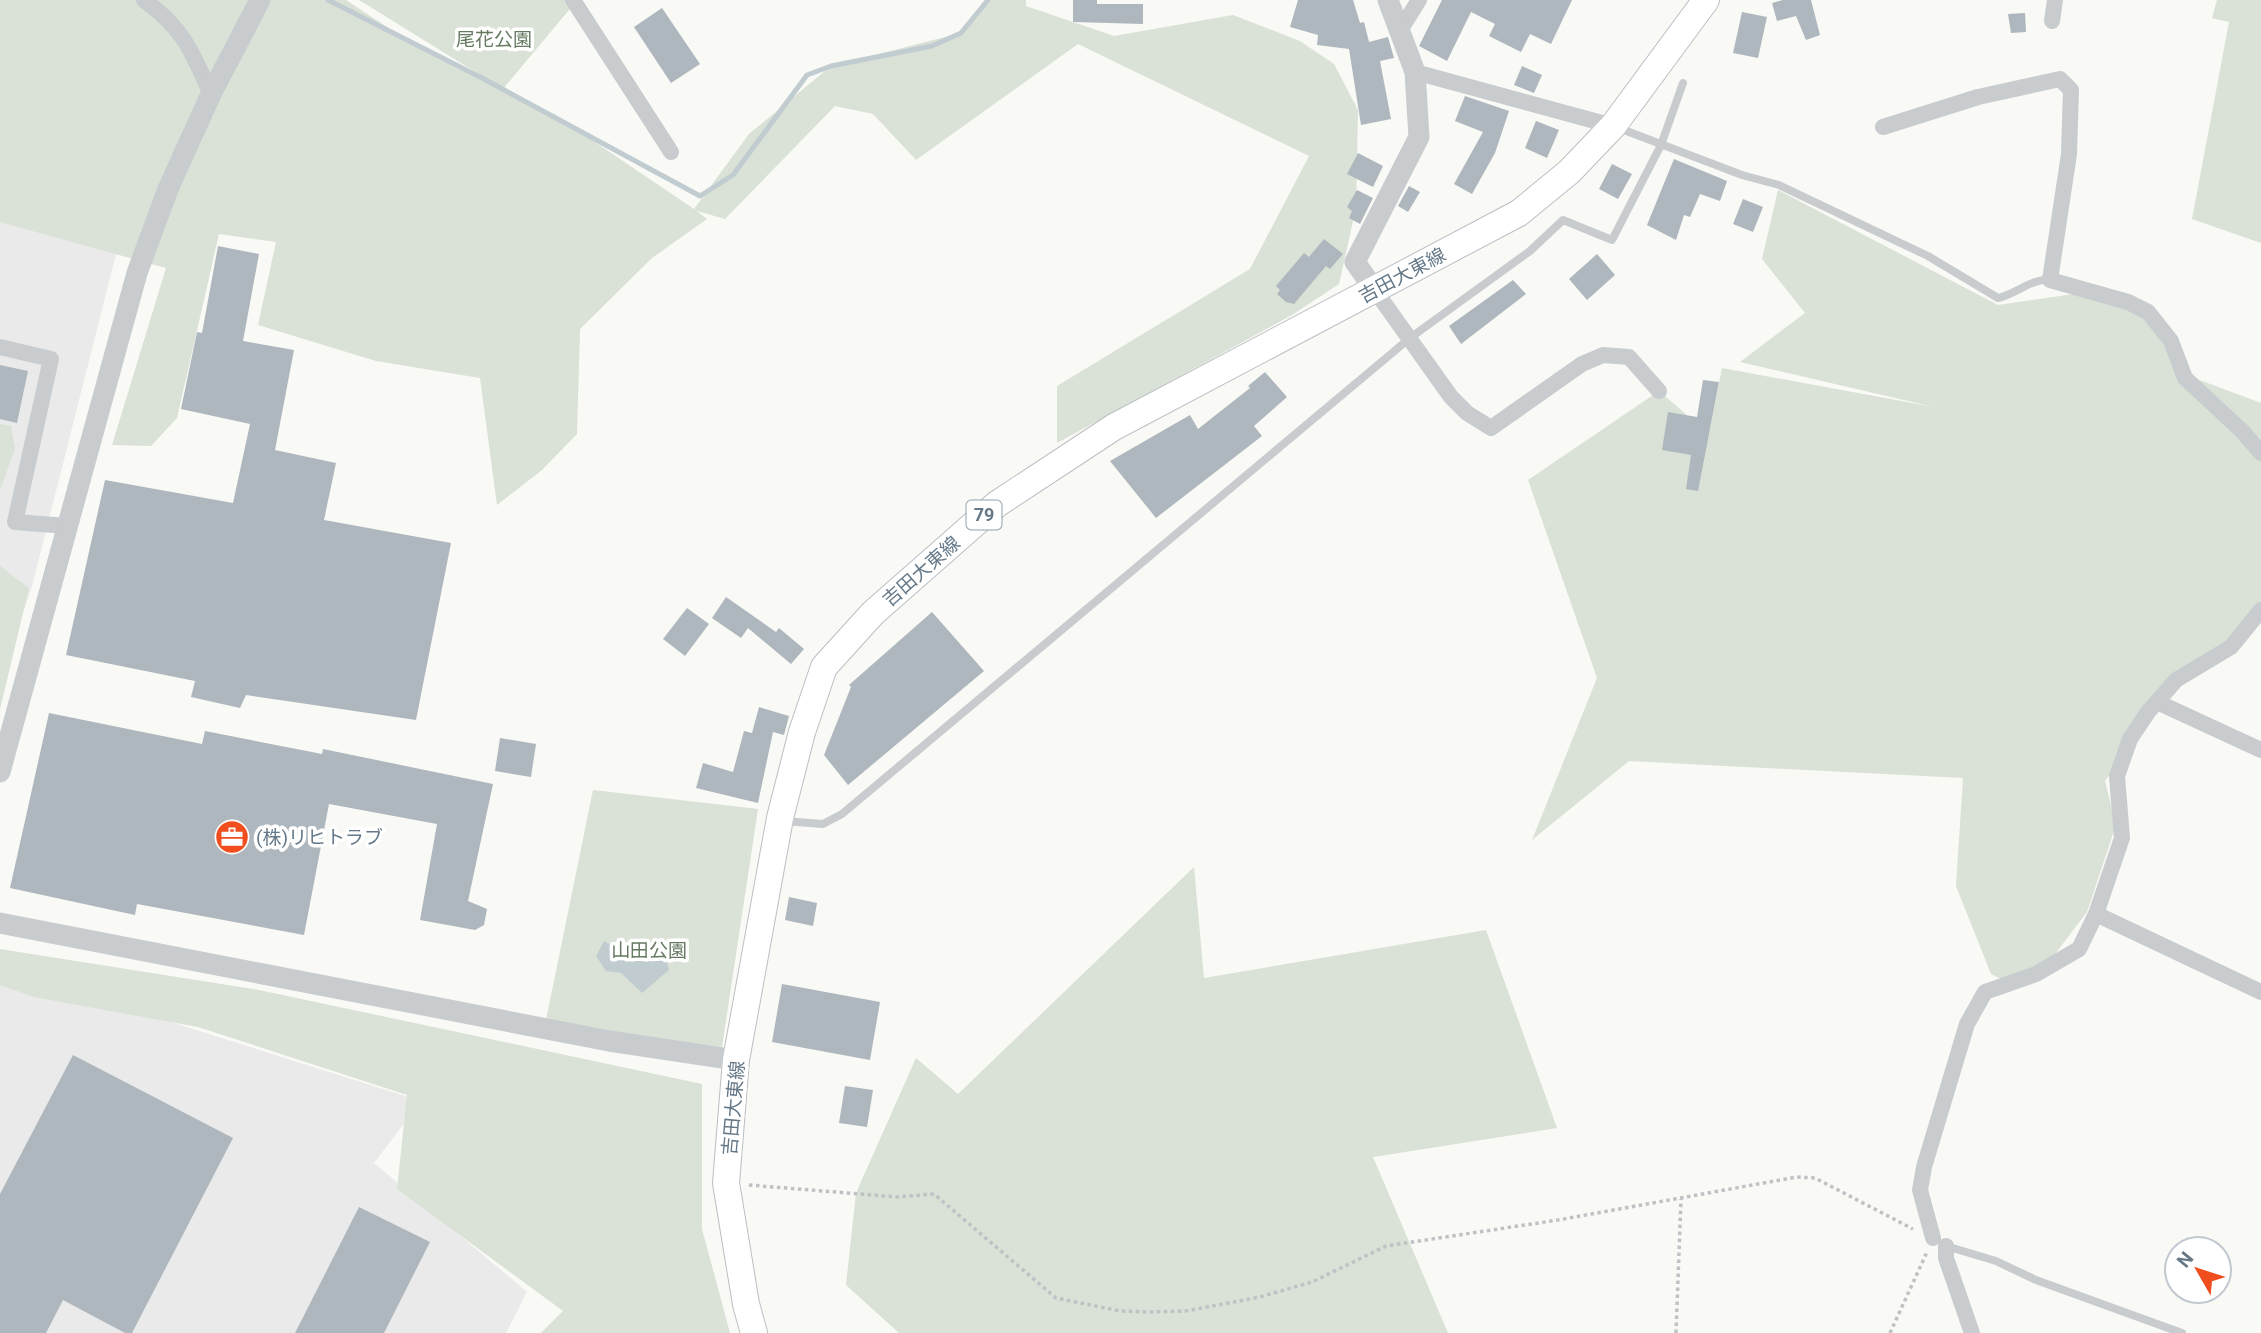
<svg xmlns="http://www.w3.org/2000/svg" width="2261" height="1333" font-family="Roboto,'Noto Sans JP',sans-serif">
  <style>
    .built { fill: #e9eae9 }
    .green { fill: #dae1d6 }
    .water { fill: #c1ccd1 }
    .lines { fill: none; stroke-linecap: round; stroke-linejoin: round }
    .stream { stroke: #c1ccd1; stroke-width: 5 }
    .building { fill: #aeb7bd }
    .primary-casing { stroke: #bbbfc3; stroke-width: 28 }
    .path { stroke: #bfc2c4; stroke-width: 3.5; stroke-dasharray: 3.5 3.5; stroke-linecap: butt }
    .service { stroke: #c8cccf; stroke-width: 8 }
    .minor { stroke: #c8cccf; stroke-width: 16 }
    .tertiary { stroke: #c8cccf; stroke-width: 21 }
    .primary { stroke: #fff; stroke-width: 26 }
    .labels { text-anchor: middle; stroke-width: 7; stroke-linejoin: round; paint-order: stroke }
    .shield { fill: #fff; stroke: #93a1ac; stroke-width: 2 }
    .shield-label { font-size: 18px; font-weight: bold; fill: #657989 }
    .park-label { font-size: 19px; fill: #667a61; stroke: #fff }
    .street-label { font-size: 19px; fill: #657989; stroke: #fff }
    .poi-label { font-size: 19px; fill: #657989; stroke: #fff; text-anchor: start }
  </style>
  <rect width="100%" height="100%" fill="#f9f9f6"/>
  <!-- built -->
  <g class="built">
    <polygon points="0,48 157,92 32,586 0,680"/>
    <polygon points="0,968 421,1101 374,1163 527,1292 506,1333 0,1333"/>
  </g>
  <!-- green -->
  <g class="green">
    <polygon points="0,0 346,0 405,39 574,128 694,209 749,134 831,66 961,33 986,0 1026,0 1026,6 1114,36 1233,15 1300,41 1334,64 1358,110 1356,208 1339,284 1292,315 1057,443 1057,386 1250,269 1309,156 1078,44 916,160 873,114 835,106 725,219 697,211 707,219 652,258 580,329 577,434 542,470 497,505 480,378 376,361 258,325 276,242 219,234 177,418 151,446 112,445 166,268 0,222"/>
    <polygon points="359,0 571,0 574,4 503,89"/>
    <polygon points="2217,0 2261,0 2261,243 2192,219 2229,22 2212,18"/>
    <polygon points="1778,190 1998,305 2074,294 2129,307 2155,327 2186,375 2261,403 2261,607 2231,647 2176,680 2105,781 2116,825 2087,912 2052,958 2005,981 1991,974 1956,886 1963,778 1629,761 1532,840 1597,678 1528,480 1659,391 1709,434 1722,368 1934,407 1740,362 1805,313 1762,259"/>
    <polygon points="0,424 11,426 15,449 0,490"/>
    <polygon points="0,566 29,588 0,709"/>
    <polygon points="593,790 758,809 722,1047 545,1025"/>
    <polygon points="1194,867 1204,978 1486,930 1557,1128 1373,1157 1448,1333 899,1333 846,1285 856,1193 916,1058 958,1094"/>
    <polygon points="0,949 259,990 702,1084 702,1229 730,1333 541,1333 563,1311 397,1189 407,1095 198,1027 34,997 0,985"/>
  </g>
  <!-- water -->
  <polygon class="water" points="604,941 627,954 665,955 669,970 642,993 621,973 606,971 596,956"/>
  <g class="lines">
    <!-- stream -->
    <polyline class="stream" points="328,0 482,78 700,196 733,175 807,75 831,66 932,46 961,33 988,0"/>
  </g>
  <!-- building -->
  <g class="building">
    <polygon points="1073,0 1097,0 1097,4 1143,4 1143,24 1073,22"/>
    <polygon points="1298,0 1353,0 1360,23 1364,22 1369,42 1388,37 1394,58 1380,61 1391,119 1361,125 1349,49 1317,45 1318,35 1290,27"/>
    <polygon points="1442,0 1572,0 1551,44 1530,34 1521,52 1489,36 1495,24 1471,12 1447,61 1419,46"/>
    <polygon points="1783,0 1811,0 1820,35 1806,40 1796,16 1777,21 1772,3"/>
    <polygon points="662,8 700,64 671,83 634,27"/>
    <polygon points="1742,12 1767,17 1758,58 1733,53"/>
    <polygon points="2025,13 2026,32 2011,33 2008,14"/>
    <polygon points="1522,66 1542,75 1534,93 1514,85"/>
    <polygon points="1465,96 1509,111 1495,153 1472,194 1454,184 1483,132 1455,121"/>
    <polygon points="1536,121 1559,130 1547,158 1525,148"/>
    <polygon points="1358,153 1383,166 1373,187 1347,174"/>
    <polygon points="1674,159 1727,181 1720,201 1700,194 1690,217 1684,215 1676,240 1647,225"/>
    <polygon points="1612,164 1632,174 1618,199 1599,189"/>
    <polygon points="1409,186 1420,192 1408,212 1398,206"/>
    <polygon points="1357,190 1373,198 1360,224 1349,218 1352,211 1347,207"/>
    <polygon points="1743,199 1763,207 1753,232 1733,224"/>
    <polygon points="1324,239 1343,254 1330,269 1326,266 1294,304 1286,302 1277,294 1280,290 1276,286 1304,253 1309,257"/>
    <polygon points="218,246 259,254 243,341 294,350 275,450 336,463 324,520 451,543 416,720 246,695 240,708 191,697 195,681 66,655 105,480 233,503 250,424 181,409 197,332 202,333"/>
    <polygon points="1597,254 1615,275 1587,300 1569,279"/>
    <polygon points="1513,280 1526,294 1461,344 1449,326"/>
    <polygon points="0,365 28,371 17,423 0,419"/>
    <polygon points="1265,372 1287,397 1254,426 1262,436 1156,518 1110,461 1190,415 1198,429 1250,388 1248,386"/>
    <polygon points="1703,380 1719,382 1698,491 1686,489 1691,455 1662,450 1668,412 1697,417"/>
    <polygon points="726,597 776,632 779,628 804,649 791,664 748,628 741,638 712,618"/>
    <polygon points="687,608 709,624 685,656 663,639"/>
    <polygon points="932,612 984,671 848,785 824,755 851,687 849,685"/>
    <polygon points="759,707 789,716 784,735 773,732 758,803 696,788 703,763 733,772 744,731 752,733"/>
    <polygon points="49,713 202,744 205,731 322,754 323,749 493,784 468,901 487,909 484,925 475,930 420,920 437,824 329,804 304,935 137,904 135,915 10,888"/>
    <polygon points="500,738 536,744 531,777 495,771"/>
    <polygon points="789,897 817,903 813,926 785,920"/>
    <polygon points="782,984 880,1002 870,1060 772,1042"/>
    <polygon points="73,1055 233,1138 132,1333 125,1333 63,1300 46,1333 0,1333 0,1194"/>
    <polygon points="845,1086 873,1090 867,1127 839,1123"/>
    <polygon points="359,1207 430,1242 384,1333 295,1333"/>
  </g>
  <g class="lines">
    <!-- primary casing -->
    <g class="primary-casing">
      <polyline id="primary" points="754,1333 746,1304 726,1183 736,1060 780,818 802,732 824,667 873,613 997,504 1114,427 1519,213 1569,172 1613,126 1706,0"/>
    </g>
    <!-- path -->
    <g class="path">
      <polyline points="749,1185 897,1197 934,1194 1056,1298 1120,1311 1152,1312 1186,1311 1260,1297 1312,1282 1386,1246 1558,1220 1797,1177 1815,1178 1913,1229"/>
      <polyline points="1676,1333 1681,1199"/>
      <polyline points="1890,1333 1927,1252"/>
    </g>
    <!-- service -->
    <g class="service">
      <path d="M1616,127L1742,175L1779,185L1928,256L1998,298C2016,294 2032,278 2050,280"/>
      <polyline points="783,821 823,824 842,814 1410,338 1530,251 1563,220 1612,240 1661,145 1683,83"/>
      <polyline points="1946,1246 1996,1261 2036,1280 2182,1333"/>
    </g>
    <!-- minor -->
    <g class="minor">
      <path d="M144,0C184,29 192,52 211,94"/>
      <polyline points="573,0 671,152"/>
      <polyline points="2052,21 2055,0"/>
      <polyline points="1399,32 1419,0"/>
      <polyline points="1415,72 1613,126"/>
      <polyline points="1883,127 1978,97 2060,79 2071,90 2069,154 2050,280 2128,302 2148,312 2171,341 2185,378 2242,431 2261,453"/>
      <polyline points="1374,289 1451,397 1467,413 1491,428 1582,364 1603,355 1629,357 1659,391"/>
      <polyline points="0,347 51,359 15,522 67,526"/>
      <polyline points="2157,702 2261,750"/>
      <polyline points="2096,914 2261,992"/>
      <polyline points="1933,1238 1920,1190 1924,1167 1967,1024 1985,992 2036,974 2079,949 2096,914 2122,838 2117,776 2130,739 2148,712 2176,680 2231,647 2261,610"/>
      <polyline points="1946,1246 1946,1258 1972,1333"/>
    </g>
    <!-- tertiary -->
    <g class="tertiary">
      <polyline points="1374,289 1355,262 1419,137 1415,72 1388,0"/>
      <polyline points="0,772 137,273 168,189 211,94 260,0"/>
      <polyline points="0,923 609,1041 736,1060"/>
    </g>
    <!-- primary -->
    <use href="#primary" class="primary"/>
  </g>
  <!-- icons -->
  <defs>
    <g id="office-disc" transform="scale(1.75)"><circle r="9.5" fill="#f04e1e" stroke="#fff"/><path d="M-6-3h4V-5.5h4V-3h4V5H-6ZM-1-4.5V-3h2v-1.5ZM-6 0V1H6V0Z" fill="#fff"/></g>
  </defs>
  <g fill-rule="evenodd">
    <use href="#office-disc" x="232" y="837"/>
  </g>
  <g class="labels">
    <!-- shield labels -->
    <rect class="shield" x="966.5" y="500.5" width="35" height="29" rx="5"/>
    <g class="shield-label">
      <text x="984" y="521">79</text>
    </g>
    <!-- park labels -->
    <g class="park-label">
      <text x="494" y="46">尾花公園</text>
      <text x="649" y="957">山田公園</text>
    </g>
    <!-- street labels -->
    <g class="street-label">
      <text transform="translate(1402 275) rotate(-28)" y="7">吉田大東線</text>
      <text transform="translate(921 571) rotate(-41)" y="7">吉田大東線</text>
      <text transform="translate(733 1108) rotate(-85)" y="7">吉田大東線</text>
    </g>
    <!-- poi labels -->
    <g class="poi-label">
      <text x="256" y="844">(株)リヒトラブ</text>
    </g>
  </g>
  <!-- north arrow -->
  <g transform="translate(2198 1270) rotate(309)"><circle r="33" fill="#ffffff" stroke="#c1c9d0" stroke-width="2"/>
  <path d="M0-5L12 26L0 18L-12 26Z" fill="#f04e1e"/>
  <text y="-10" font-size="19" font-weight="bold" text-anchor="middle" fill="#657989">N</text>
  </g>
</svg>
